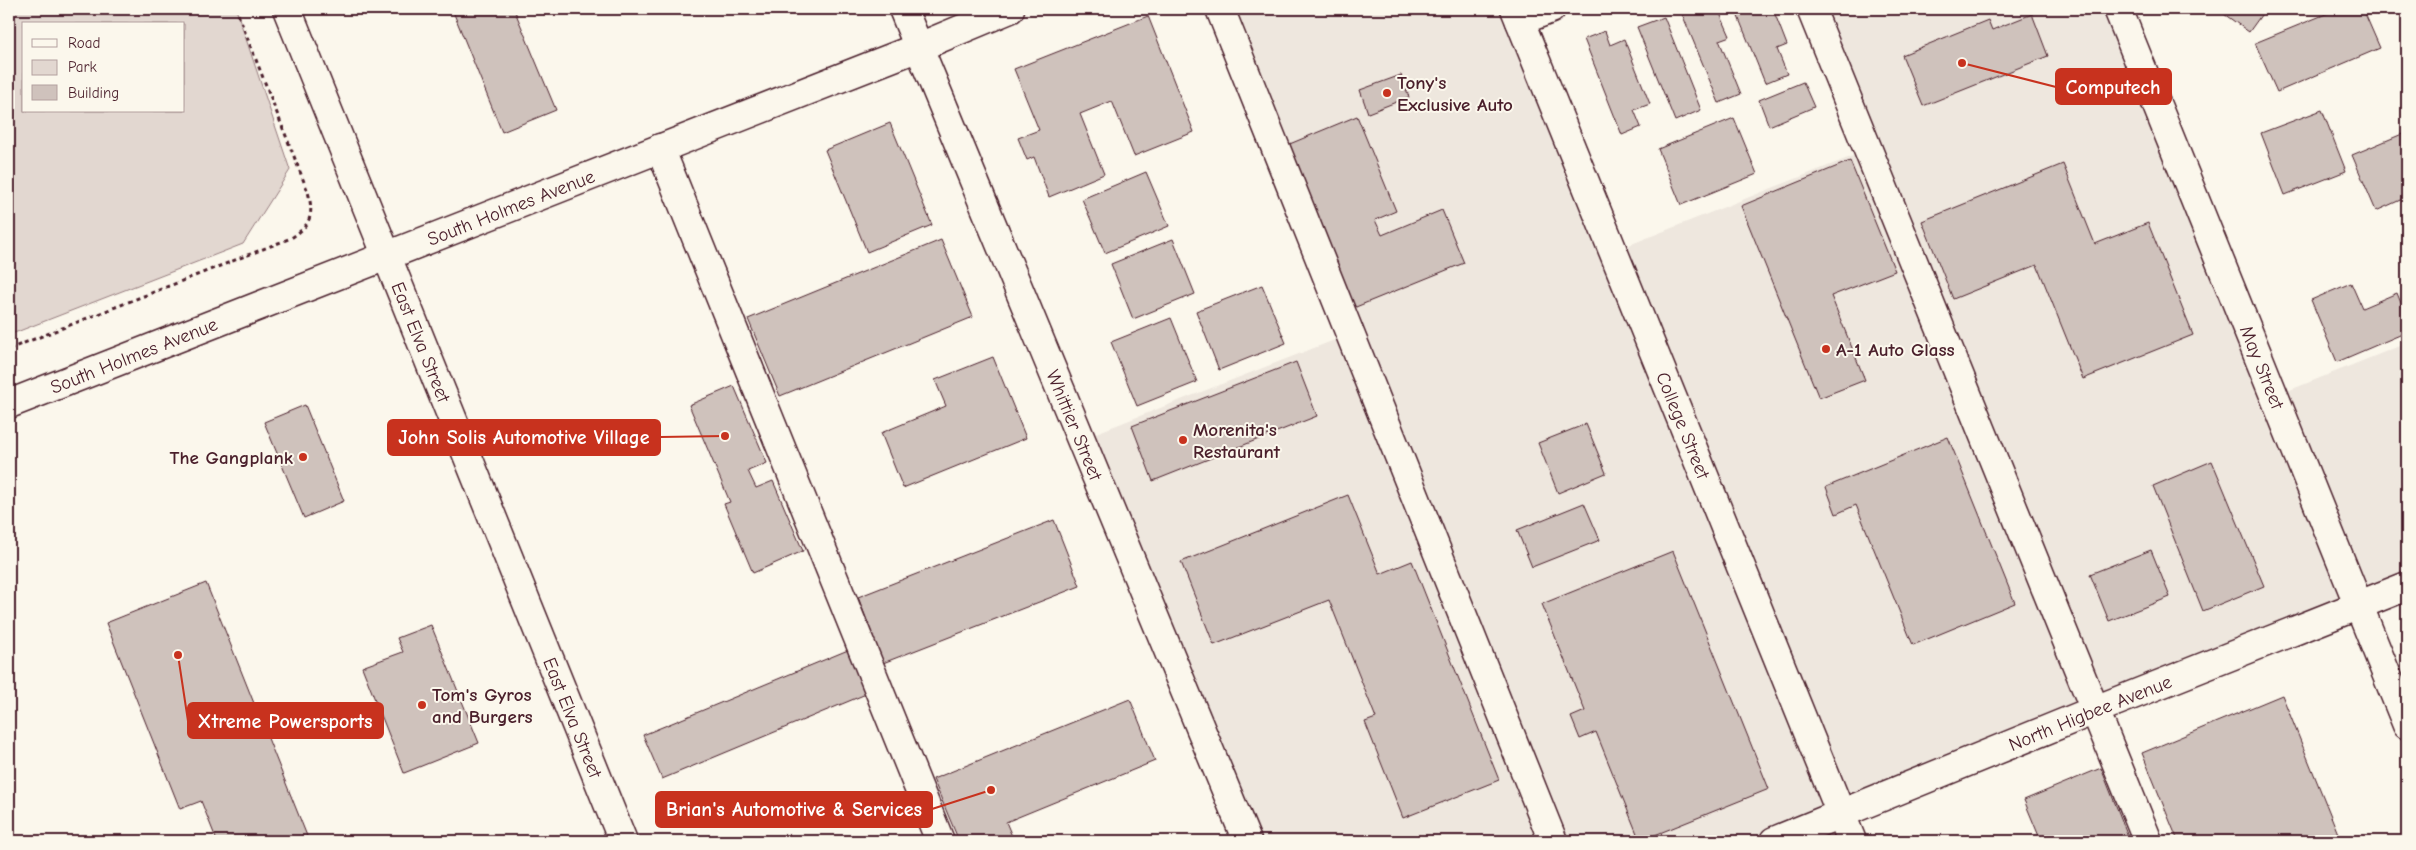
<svg xmlns="http://www.w3.org/2000/svg" width="2416" height="850" font-family="'Comic Neue',sans-serif">
  <style>
    .built { fill: #eee7de }
    .green { fill: #e2d7d0; stroke: #967b7e; fill-rule: evenodd }
    .building { fill: #cfc2bc; stroke: #4a1f2b }
    .lines { fill: none; stroke-linecap: round; stroke-linejoin: round }
    .minor-casing { stroke: #4a1f2b; stroke-width: 31 }
    .major-casing { stroke: #4a1f2b; stroke-width: 31 }
    .path { stroke: #4a1f2b; stroke-width: 3; stroke-dasharray: 4 4; stroke-linecap: butt }
    .minor { stroke: #fbf7ec; stroke-width: 28 }
    .major { stroke: #fbf7ec; stroke-width: 28 }
    .poi-dot { fill: #c8321e; stroke: #fbf7ec; stroke-width: 2 }
    .labels { text-anchor: middle; stroke-width: 4; stroke-linejoin: round; paint-order: stroke }
    .poi-label { font-size: 19px; font-weight: bold; fill: #4a1f2b; stroke: #fbf7ec; text-anchor: start }
    .street-label { font-size: 19px; fill: #4a1f2b; stroke: #fbf7ec }
    .leader { fill: none; stroke: #c8321e; stroke-width: 2 }
    .callout-dot { fill: #c8321e; stroke: #fbf7ec; stroke-width: 2 }
    .callout { fill: #c8321e; stroke: #c8321e; stroke-width: 2 }
    .callout-label { font-size: 20px; text-anchor: middle; font-weight: bold; fill: #fff }
  </style>
  <rect width="100%" height="100%" fill="#fbf7ec"/>
  <filter id="ink" filterUnits="userSpaceOnUse"><feTurbulence type="fractalNoise" baseFrequency=".02" numOctaves="2"/><feDisplacementMap in="SourceGraphic" scale="10" xChannelSelector="R" yChannelSelector="G"/><feConvolveMatrix kernelMatrix="1 2 1 2 8 2 1 2 1" color-interpolation-filters="sRGB"/></filter>
  <g filter="url(#ink)">
    <!-- built -->
    <polygon class="built" points="1220,9 1515,9 1614,251 1868,150 1811,9 2118,9 2275,396 2407,343 2407,586 1775,841 1247,841 1081,439 1350,334"/>
    <!-- green -->
    <path class="green" d="M9,9H236L290,170L243,244L9,335ZM24,24H184V111H24Z"/>
    <!-- building -->
    <g class="building">
      <polygon points="452,9 514,9 556,110 502,132"/>
      <polygon points="1680,9 1718,9 1730,36 1719,40 1741,94 1719,103"/>
      <polygon points="1735,9 1773,9 1787,45 1777,49 1787,74 1765,83"/>
      <polygon points="2217,9 2261,9 2264,11 2249,32"/>
      <polygon points="2338,9 2363,9 2380,48 2277,92 2255,43"/>
      <polygon points="2032,14 2048,56 1923,106 1902,55 1988,20 1992,30"/>
      <polygon points="1148,16 1194,132 1134,156 1112,101 1080,114 1104,174 1049,197 1034,157 1027,160 1018,138 1039,130 1014,69"/>
      <polygon points="1664,17 1701,110 1675,121 1637,27"/>
      <polygon points="1605,31 1610,45 1624,39 1650,104 1634,110 1641,127 1622,135 1584,39"/>
      <polygon points="1401,75 1409,97 1368,113 1360,90"/>
      <polygon points="1803,82 1814,107 1769,126 1759,100"/>
      <polygon points="2322,110 2346,171 2285,195 2261,133"/>
      <polygon points="1357,116 1396,211 1375,220 1382,235 1442,210 1464,263 1346,311 1280,148"/>
      <polygon points="1734,118 1757,174 1681,205 1658,149"/>
      <polygon points="890,123 932,225 867,252 825,150"/>
      <polygon points="2407,132 2407,197 2376,211 2352,155"/>
      <polygon points="1850,161 1895,271 1831,296 1865,380 1819,398 1741,206"/>
      <polygon points="2063,164 2095,244 2148,223 2193,335 2083,379 2037,265 1953,299 1922,221"/>
      <polygon points="1146,172 1169,226 1105,253 1082,199"/>
      <polygon points="1173,239 1195,294 1133,319 1111,264"/>
      <polygon points="941,240 973,317 780,396 748,319"/>
      <polygon points="2351,283 2362,308 2397,293 2407,318 2407,332 2337,362 2311,300"/>
      <polygon points="1262,285 1286,343 1219,370 1196,311"/>
      <polygon points="1171,318 1197,382 1137,406 1111,342"/>
      <polygon points="993,357 1026,438 903,488 881,433 946,406 935,380"/>
      <polygon points="1296,362 1317,416 1153,481 1132,426"/>
      <polygon points="734,386 767,463 748,471 756,488 773,481 803,551 753,573 724,504 730,502 689,405"/>
      <polygon points="305,405 344,501 304,518 264,422"/>
      <polygon points="1586,424 1606,473 1558,493 1538,443"/>
      <polygon points="1948,437 2015,603 1913,645 1856,505 1836,514 1826,487"/>
      <polygon points="2212,461 2264,586 2203,611 2153,486"/>
      <polygon points="1348,495 1380,574 1412,561 1499,780 1403,818 1365,722 1376,718 1329,600 1214,645 1181,562"/>
      <polygon points="1584,503 1600,540 1532,567 1517,530"/>
      <polygon points="1054,520 1080,586 883,663 858,597"/>
      <polygon points="2151,550 2170,597 2109,621 2090,574"/>
      <polygon points="1673,551 1769,789 1640,841 1596,732 1580,739 1571,717 1585,711 1542,604"/>
      <polygon points="206,583 309,841 217,841 201,801 180,809 106,623"/>
      <polygon points="431,625 479,743 404,773 362,667 403,652 397,638"/>
      <polygon points="848,650 866,694 662,779 643,735"/>
      <polygon points="2282,695 2341,841 2178,841 2142,753"/>
      <polygon points="1130,699 1155,761 1006,822 1014,841 959,841 933,779"/>
      <polygon points="2101,768 2130,841 2041,841 2024,800"/>
    </g>
    <g class="lines">
      <!-- minor casing -->
      <g class="minor-casing">
        <g id="minor">
          <path id="s1" d="M287,9L623,841"/>
          <path id="s2" d="M903,9L1247,841"/>
          <polyline points="1220,9 1553,841"/>
          <path id="s3" d="M1515,9L1852,841"/>
          <polyline points="1811,9 2148,841"/>
          <path id="s4" d="M2118,9L2407,725"/>
          <polyline points="1520,21 1551,9"/>
          <polyline points="660,148 940,841"/>
          <path id="s5" d="M1774,841L2095,710L2407,586"/>
        </g>
      </g>
      <!-- major casing -->
      <g class="major-casing">
        <g id="major">
          <path id="s6" d="M9,404L919,47L1010,9"/>
        </g>
      </g>
      <!-- path -->
      <path class="path" d="M9,349L291,238C311,225 314,215 308,192L236,9"/>
      <!-- minor -->
      <use href="#minor" class="minor"/>
      <!-- major -->
      <use href="#major" class="major"/>
    </g>
  </g>
  <!-- markers -->
  <g class="poi-dot">
    <circle cx="1387" cy="93" r="5"/>
    <circle cx="1826" cy="349" r="5"/>
    <circle cx="1183" cy="440" r="5"/>
    <circle cx="303" cy="457" r="5"/>
    <circle cx="422" cy="705" r="5"/>
  </g>
  <g class="labels">
    <!-- poi labels -->
    <g class="poi-label">
      <text x="1397" y="89">Tony's<tspan x="1397" dy="22">Exclusive Auto</tspan></text>
      <text x="1836" y="356">A-1 Auto Glass</text>
      <text x="1193" y="436">Morenita's<tspan x="1193" dy="22">Restaurant</tspan></text>
      <text x="293" y="464" text-anchor="end">The Gangplank</text>
      <text x="432" y="701">Tom's Gyros<tspan x="432" dy="22">and Burgers</tspan></text>
    </g>
    <!-- street labels -->
    <g class="street-label">
      <text dy="7" stroke="none"><textPath href="#s6" startOffset="539">South Holmes Avenue</textPath></text>
      <text dy="7" stroke="none"><textPath href="#s1" startOffset="359">East Elva Street</textPath></text>
      <text dy="7" stroke="none"><textPath href="#s6" startOffset="134">South Holmes Avenue</textPath></text>
      <text dy="7" stroke="none"><textPath href="#s4" startOffset="386">May Street</textPath></text>
      <text dy="7" stroke="none"><textPath href="#s2" startOffset="450">Whittier Street</textPath></text>
      <text dy="7" stroke="none"><textPath href="#s3" startOffset="449">College Street</textPath></text>
      <text dy="7" stroke="none"><textPath href="#s5" startOffset="341">North Higbee Avenue</textPath></text>
      <text dy="7" stroke="none"><textPath href="#s1" startOffset="764">East Elva Street</textPath></text>
    </g>
  </g>
  <!-- callouts -->
  <path class="leader" d="M1962 63L2056 87M725 436L660 437M178 655L188 721M991 790L932 809"/>
  <g class="callout-dot">
    <circle cx="1962" cy="63" r="5"/>
    <circle cx="725" cy="436" r="5"/>
    <circle cx="178" cy="655" r="5"/>
    <circle cx="991" cy="790" r="5"/>
  </g>
  <g class="callout">
    <rect x="2056" y="69" width="115" height="35" rx="5"/>
    <rect x="388" y="420" width="272" height="35" rx="5"/>
    <rect x="188" y="703" width="195" height="35" rx="5"/>
    <rect x="656" y="792" width="276" height="35" rx="5"/>
  </g>
  <g class="callout-label">
    <text x="2113" y="94">Computech</text>
    <text x="524" y="444">John Solis Automotive Village</text>
    <text x="285" y="728">Xtreme Powersports</text>
    <text x="794" y="816">Brian's Automotive &amp; Services</text>
  </g>
  <!-- margin -->
  <rect width="2416" height="850" fill="none" stroke="#fbf7ec" stroke-width="30"/>
  <rect x="15" y="15" width="2386" height="820" fill="none" stroke="#4a1f2b" stroke-width="2" filter="url(#ink)"/>
  <!-- legend -->
  <rect x="22" y="22" width="162" height="90" fill="#fbf7ec" stroke="#b4a19f"/>
  <rect x="32" y="39" width="25" height="8" fill="#fbf7ec" stroke="#b4a19f"/>
  <text x="68" y="48" font-size="15" fill="#4a1f2b">Road</text>
  <rect x="32" y="60" width="25" height="15" fill="#e2d7d0" stroke="#b4a19f"/>
  <text x="68" y="72" font-size="15" fill="#4a1f2b">Park</text>
  <rect x="32" y="85" width="25" height="15" fill="#cfc2bc" stroke="#b4a19f"/>
  <text x="68" y="98" font-size="15" fill="#4a1f2b">Building</text>
</svg>
